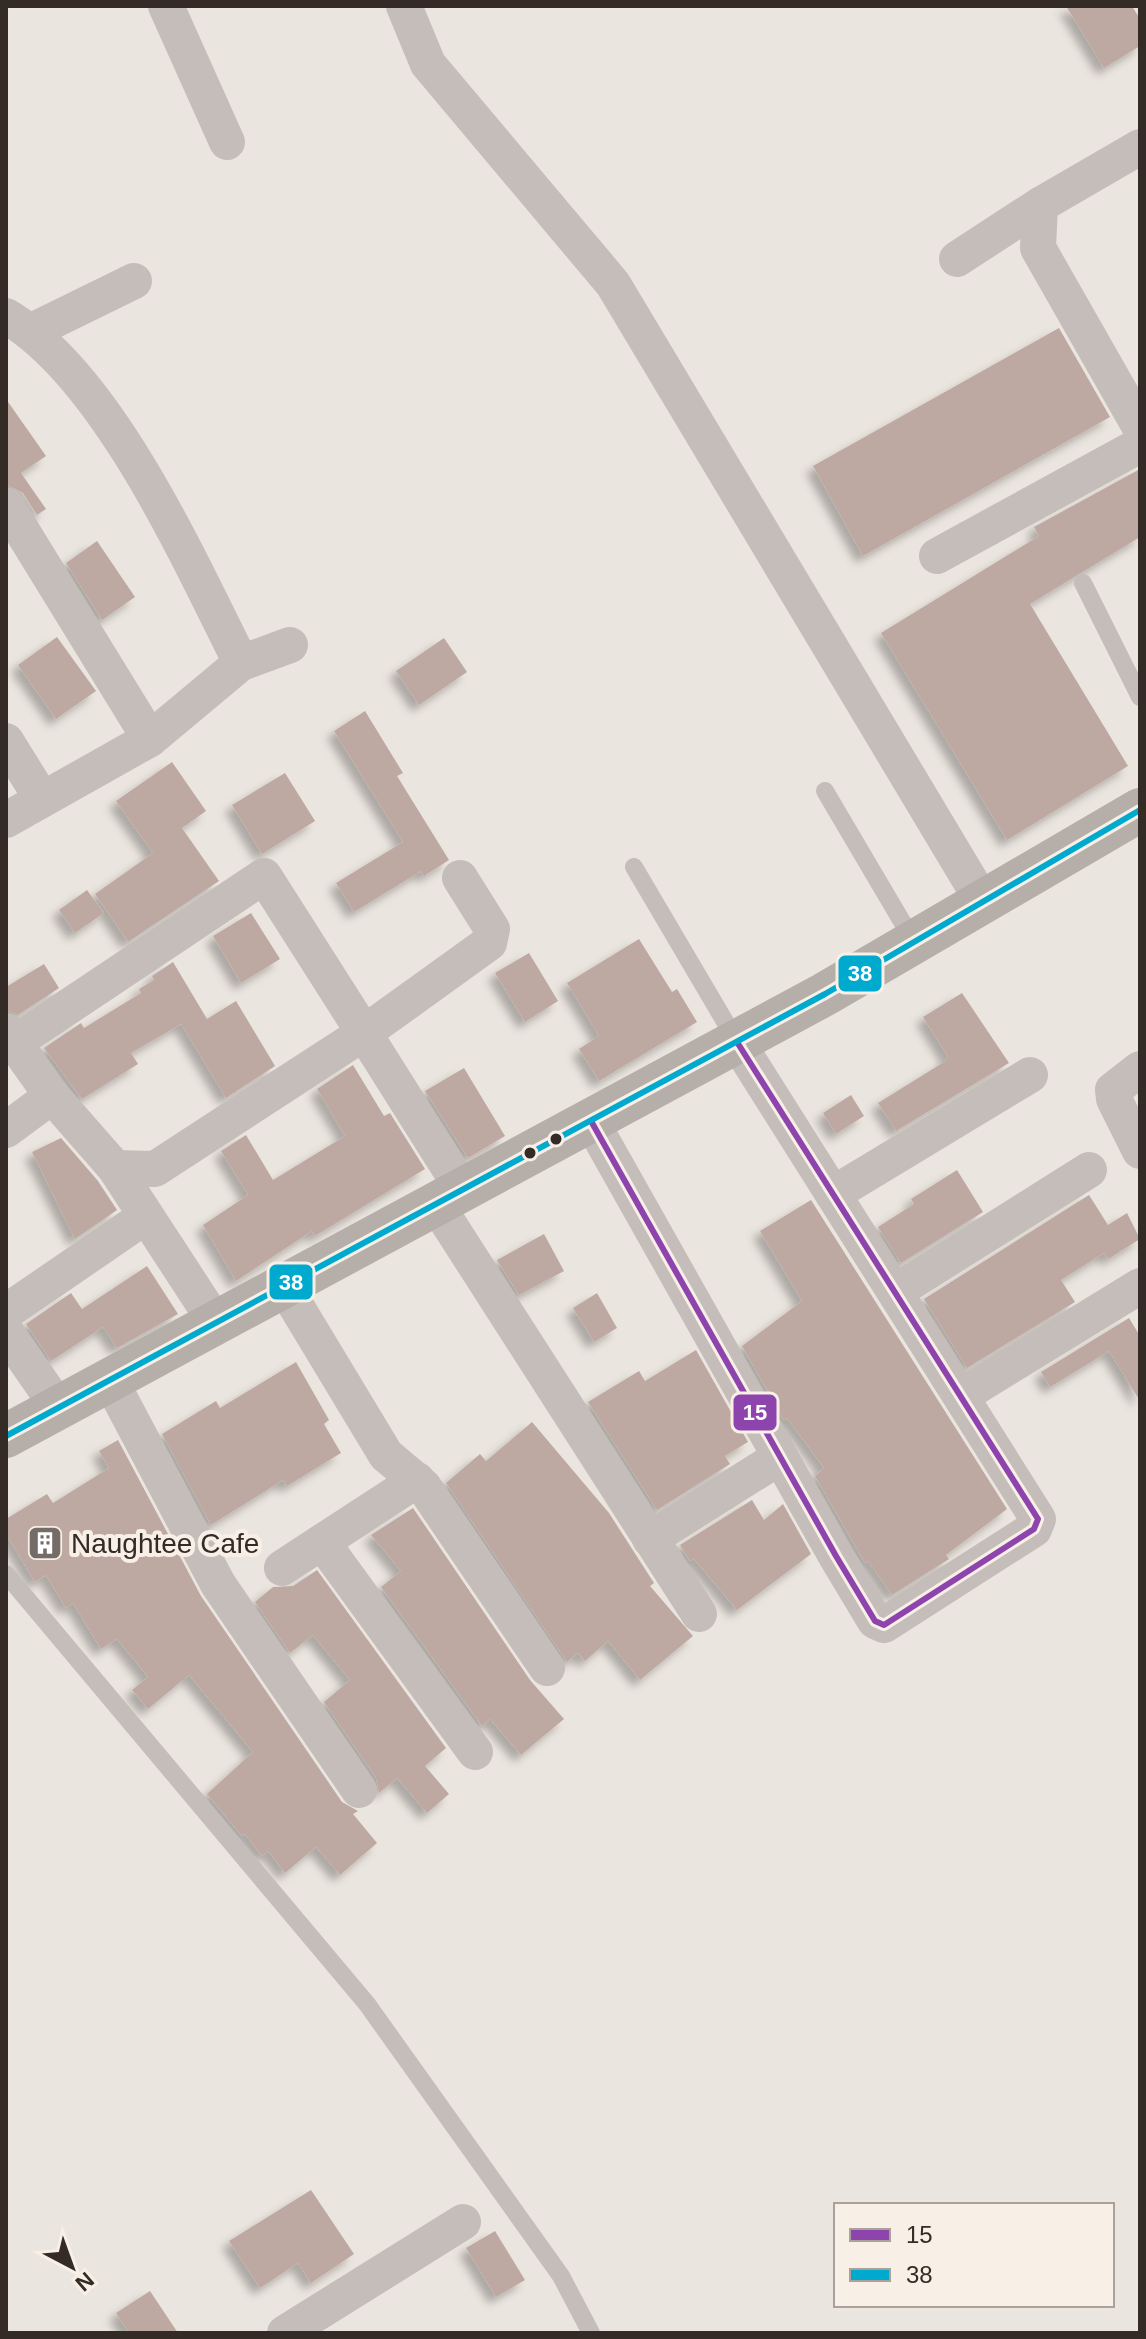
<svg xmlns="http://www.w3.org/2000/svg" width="1146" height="2339" font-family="Helvetica,sans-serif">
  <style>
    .building { fill: #bea9a2; filter: url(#shadow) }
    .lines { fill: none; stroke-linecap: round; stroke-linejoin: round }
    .service { stroke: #c4bdb9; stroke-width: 18 }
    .minor { stroke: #c4bdb9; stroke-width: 36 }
    .secondary { stroke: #b5aea9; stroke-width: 44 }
    .bus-1-casing { stroke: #f8efe6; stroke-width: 12 }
    .bus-2-casing { stroke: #f8efe6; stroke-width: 12 }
    .bus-1 { stroke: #8e44ad; stroke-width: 6 }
    .bus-2 { stroke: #00a9ce; stroke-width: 6 }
    .bus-dot { fill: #342b27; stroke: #f8efe6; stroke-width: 3 }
    .labels { text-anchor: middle; stroke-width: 8; stroke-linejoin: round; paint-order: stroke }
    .poi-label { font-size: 28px; fill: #342b27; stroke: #f8efe6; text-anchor: start }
    .line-badge { stroke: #f8efe6; stroke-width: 3 }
    .badge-label { font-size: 22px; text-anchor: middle; font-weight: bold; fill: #fff }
  </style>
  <defs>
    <filter id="shadow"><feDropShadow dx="-7" dy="7" stdDeviation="4" flood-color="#0004"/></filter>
  </defs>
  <rect width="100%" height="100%" fill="#ebe5df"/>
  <!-- building -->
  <g class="building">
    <polygon points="1066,6 1132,6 1140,19 1140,46 1104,68"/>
    <polygon points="1059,328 1110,417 863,556 813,466"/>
    <polygon points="6,399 46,456 21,473 46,509 37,515 23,493 6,484"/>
    <polygon points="1140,469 1140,537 1030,604 1128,766 1007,840 881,633 1039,536 1034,527"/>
    <polygon points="97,541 135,597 102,620 66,563"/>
    <polygon points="57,637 96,691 56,719 18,665"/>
    <polygon points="444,638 467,672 419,705 396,671"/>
    <polygon points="365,711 403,773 397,776 449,860 424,876 421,871 354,912 336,883 403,842 334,731"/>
    <polygon points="172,762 206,811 182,828 219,881 128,942 95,894 153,853 116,801"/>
    <polygon points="285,773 315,821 262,854 232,805"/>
    <polygon points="87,890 104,913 75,933 59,910"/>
    <polygon points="251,913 280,959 241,983 213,936"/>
    <polygon points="639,939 672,992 677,989 697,1022 599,1081 579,1049 599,1036 567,983"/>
    <polygon points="529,953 558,1001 525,1022 495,973"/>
    <polygon points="173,962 207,1019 236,1001 275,1066 226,1098 181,1024 131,1053 138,1064 82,1099 44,1048 81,1023 84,1028 141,993 139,989 154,980 152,976"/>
    <polygon points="44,964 59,988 18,1015 6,1010 6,987"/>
    <polygon points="962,993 1009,1063 896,1131 878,1103 944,1062 948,1057 923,1017"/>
    <polygon points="353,1065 384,1116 390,1113 425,1169 315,1236 312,1231 236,1281 203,1225 248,1195 221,1151 246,1135 273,1180 345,1136 317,1089"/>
    <polygon points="464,1068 505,1136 468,1158 425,1091"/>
    <polygon points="851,1095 864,1116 836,1134 823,1113"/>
    <polygon points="61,1138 98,1181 117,1210 75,1239 32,1152"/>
    <polygon points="957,1170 983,1212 901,1263 878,1227 914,1204 911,1199"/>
    <polygon points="1089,1195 1108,1225 1127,1213 1140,1239 1108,1259 1104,1253 1061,1280 1075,1302 967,1368 924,1299"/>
    <polygon points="811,1200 1007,1509 946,1555 949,1559 892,1595 868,1561 865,1563 815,1476 824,1468 787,1418 784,1420 742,1346 802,1301 760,1231"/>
    <polygon points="544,1234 564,1271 519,1295 497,1260"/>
    <polygon points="147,1266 178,1314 117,1348 103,1327 51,1361 26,1324 71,1293 82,1309"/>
    <polygon points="597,1293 617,1328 594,1342 573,1308"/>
    <polygon points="1129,1318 1140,1336 1140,1401 1109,1351 1050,1387 1041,1372"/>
    <polygon points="696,1350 748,1442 725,1456 730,1464 657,1510 588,1402 639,1371 645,1381"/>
    <polygon points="296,1362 329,1420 324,1424 341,1453 287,1486 283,1480 211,1525 162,1434 216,1401 220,1408"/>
    <polygon points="532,1422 609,1513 654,1583 650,1586 693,1636 640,1680 608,1641 585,1661 578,1653 567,1662 446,1483 480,1454 486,1461"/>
    <polygon points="118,1440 201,1596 342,1802 358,1811 353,1814 377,1843 340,1875 316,1847 285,1873 268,1851 262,1856 245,1834 242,1836 207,1794 253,1752 189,1675 148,1709 132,1690 148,1677 117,1639 101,1649 73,1603 66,1608 46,1575 35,1582 6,1534 6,1519 47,1494 53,1503 109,1468 99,1451"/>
    <polygon points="752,1500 764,1520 783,1504 811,1554 737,1610 694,1559 690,1561 680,1545"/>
    <polygon points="413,1508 530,1680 564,1719 521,1755 490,1719 482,1726 381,1587 401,1571 371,1535"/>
    <polygon points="317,1570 446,1748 425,1766 449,1794 427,1813 397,1778 379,1793 376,1778 324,1702 350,1680 313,1635 290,1653 255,1602 273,1587 293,1586"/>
    <polygon points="311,2190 354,2254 311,2283 298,2263 260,2288 229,2241"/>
    <polygon points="495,2231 525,2280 496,2297 466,2248"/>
    <polygon points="150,2291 178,2333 129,2333 116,2313"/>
  </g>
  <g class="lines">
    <!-- service -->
    <g class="service">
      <polyline points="1083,583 1140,697"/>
      <polyline points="825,791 914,942"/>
      <polyline points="634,867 737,1042"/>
      <polyline points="6,1574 367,2004 561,2276 591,2333"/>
    </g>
    <!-- minor -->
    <g class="minor">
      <polyline points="166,6 227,142"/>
      <polyline points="404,6 428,64 613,284 983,902"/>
      <polyline points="1140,147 1040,205 1038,248 1140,427"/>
      <polyline points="957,259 1040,205"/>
      <path d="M6,316C107,375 189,559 241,663"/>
      <polyline points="32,331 134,281"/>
      <polyline points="6,505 150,739 6,820"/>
      <polyline points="937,556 1140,445"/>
      <polyline points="150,739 241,663 290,645"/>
      <polyline points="6,741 42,799"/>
      <polyline points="6,1031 52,1096 115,1168 155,1169 364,1033 463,1190"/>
      <polyline points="14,1043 264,876 364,1033 489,943 492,929 460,878"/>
      <polyline points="1140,1069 1113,1090 1114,1099 1140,1151"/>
      <polyline points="591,1121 836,1556 875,1621 884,1625 1034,1529 1038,1519 737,1042"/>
      <polyline points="6,1130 52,1096"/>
      <polyline points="115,1168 216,1323"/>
      <polyline points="833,1194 1030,1075"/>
      <polyline points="436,1204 699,1614"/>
      <polyline points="284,1286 386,1455 424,1487 547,1668"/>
      <polyline points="895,1292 1089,1170"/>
      <polyline points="6,1312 146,1216"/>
      <polyline points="6,1332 58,1407"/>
      <polyline points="110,1380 218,1584 359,1790"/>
      <polyline points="961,1396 1140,1286"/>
      <polyline points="650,1539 780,1457"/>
      <polyline points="322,1542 475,1752"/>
      <polyline points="282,1568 417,1480"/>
      <polyline points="285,2333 463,2222"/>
    </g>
    <!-- secondary -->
    <polyline class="secondary" points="6,1436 825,994 1140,810"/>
    <!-- bus-1 casing -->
    <g class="bus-1-casing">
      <polyline id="bus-1" points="591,1121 836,1556 875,1621 884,1625 1034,1529 1038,1519 737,1042"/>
    </g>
    <!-- bus-2 casing -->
    <g class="bus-2-casing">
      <polyline id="bus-2" points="6,1436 825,994 1140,810"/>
    </g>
    <!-- bus-1 -->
    <use href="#bus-1" class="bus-1"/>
    <!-- bus-2 -->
    <use href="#bus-2" class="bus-2"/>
  </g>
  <!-- icons -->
  <defs>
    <g id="building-square" transform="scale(1.8)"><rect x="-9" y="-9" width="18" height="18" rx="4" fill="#746c67" stroke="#f8efe6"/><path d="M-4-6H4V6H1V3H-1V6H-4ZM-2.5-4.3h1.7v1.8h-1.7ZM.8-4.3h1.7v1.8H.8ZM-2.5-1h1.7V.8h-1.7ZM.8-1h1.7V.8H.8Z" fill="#fff"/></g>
  </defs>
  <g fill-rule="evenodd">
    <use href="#building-square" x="45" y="1543"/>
  </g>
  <!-- markers -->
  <g class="bus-dot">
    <circle cx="556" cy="1139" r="7"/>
    <circle cx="530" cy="1153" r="7"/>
  </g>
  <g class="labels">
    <!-- poi labels -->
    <g class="poi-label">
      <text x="71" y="1553">Naughtee Cafe</text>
    </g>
  </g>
  <g class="line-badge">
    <rect x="837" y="954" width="46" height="39" rx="8" fill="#00a9ce"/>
    <rect x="268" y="1263" width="46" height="38" rx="8" fill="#00a9ce"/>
    <rect x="732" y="1393" width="46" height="39" rx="8" fill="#8e44ad"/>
  </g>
  <g class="badge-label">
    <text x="860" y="981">38</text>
    <text x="291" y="1290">38</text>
    <text x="755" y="1420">15</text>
  </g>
  <!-- border -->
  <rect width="1146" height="2339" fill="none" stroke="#342b27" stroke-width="16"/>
  <!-- legend -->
  <rect x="834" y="2203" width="280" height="104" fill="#f8efe6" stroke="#aaa19a" stroke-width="2"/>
  <rect x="850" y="2229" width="40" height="12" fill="#8e44ad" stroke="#aaa19a" stroke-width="2"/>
  <text x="906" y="2243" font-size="24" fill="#342b27">15</text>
  <rect x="850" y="2269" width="40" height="12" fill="#00a9ce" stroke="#aaa19a" stroke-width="2"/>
  <text x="906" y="2283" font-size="24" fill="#342b27">38</text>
  <!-- north arrow -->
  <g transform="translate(72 2267) rotate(139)" stroke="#f8efe6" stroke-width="6" paint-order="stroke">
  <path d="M0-6L14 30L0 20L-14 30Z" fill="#342b27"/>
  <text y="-12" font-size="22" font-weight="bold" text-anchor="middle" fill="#342b27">N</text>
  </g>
</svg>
